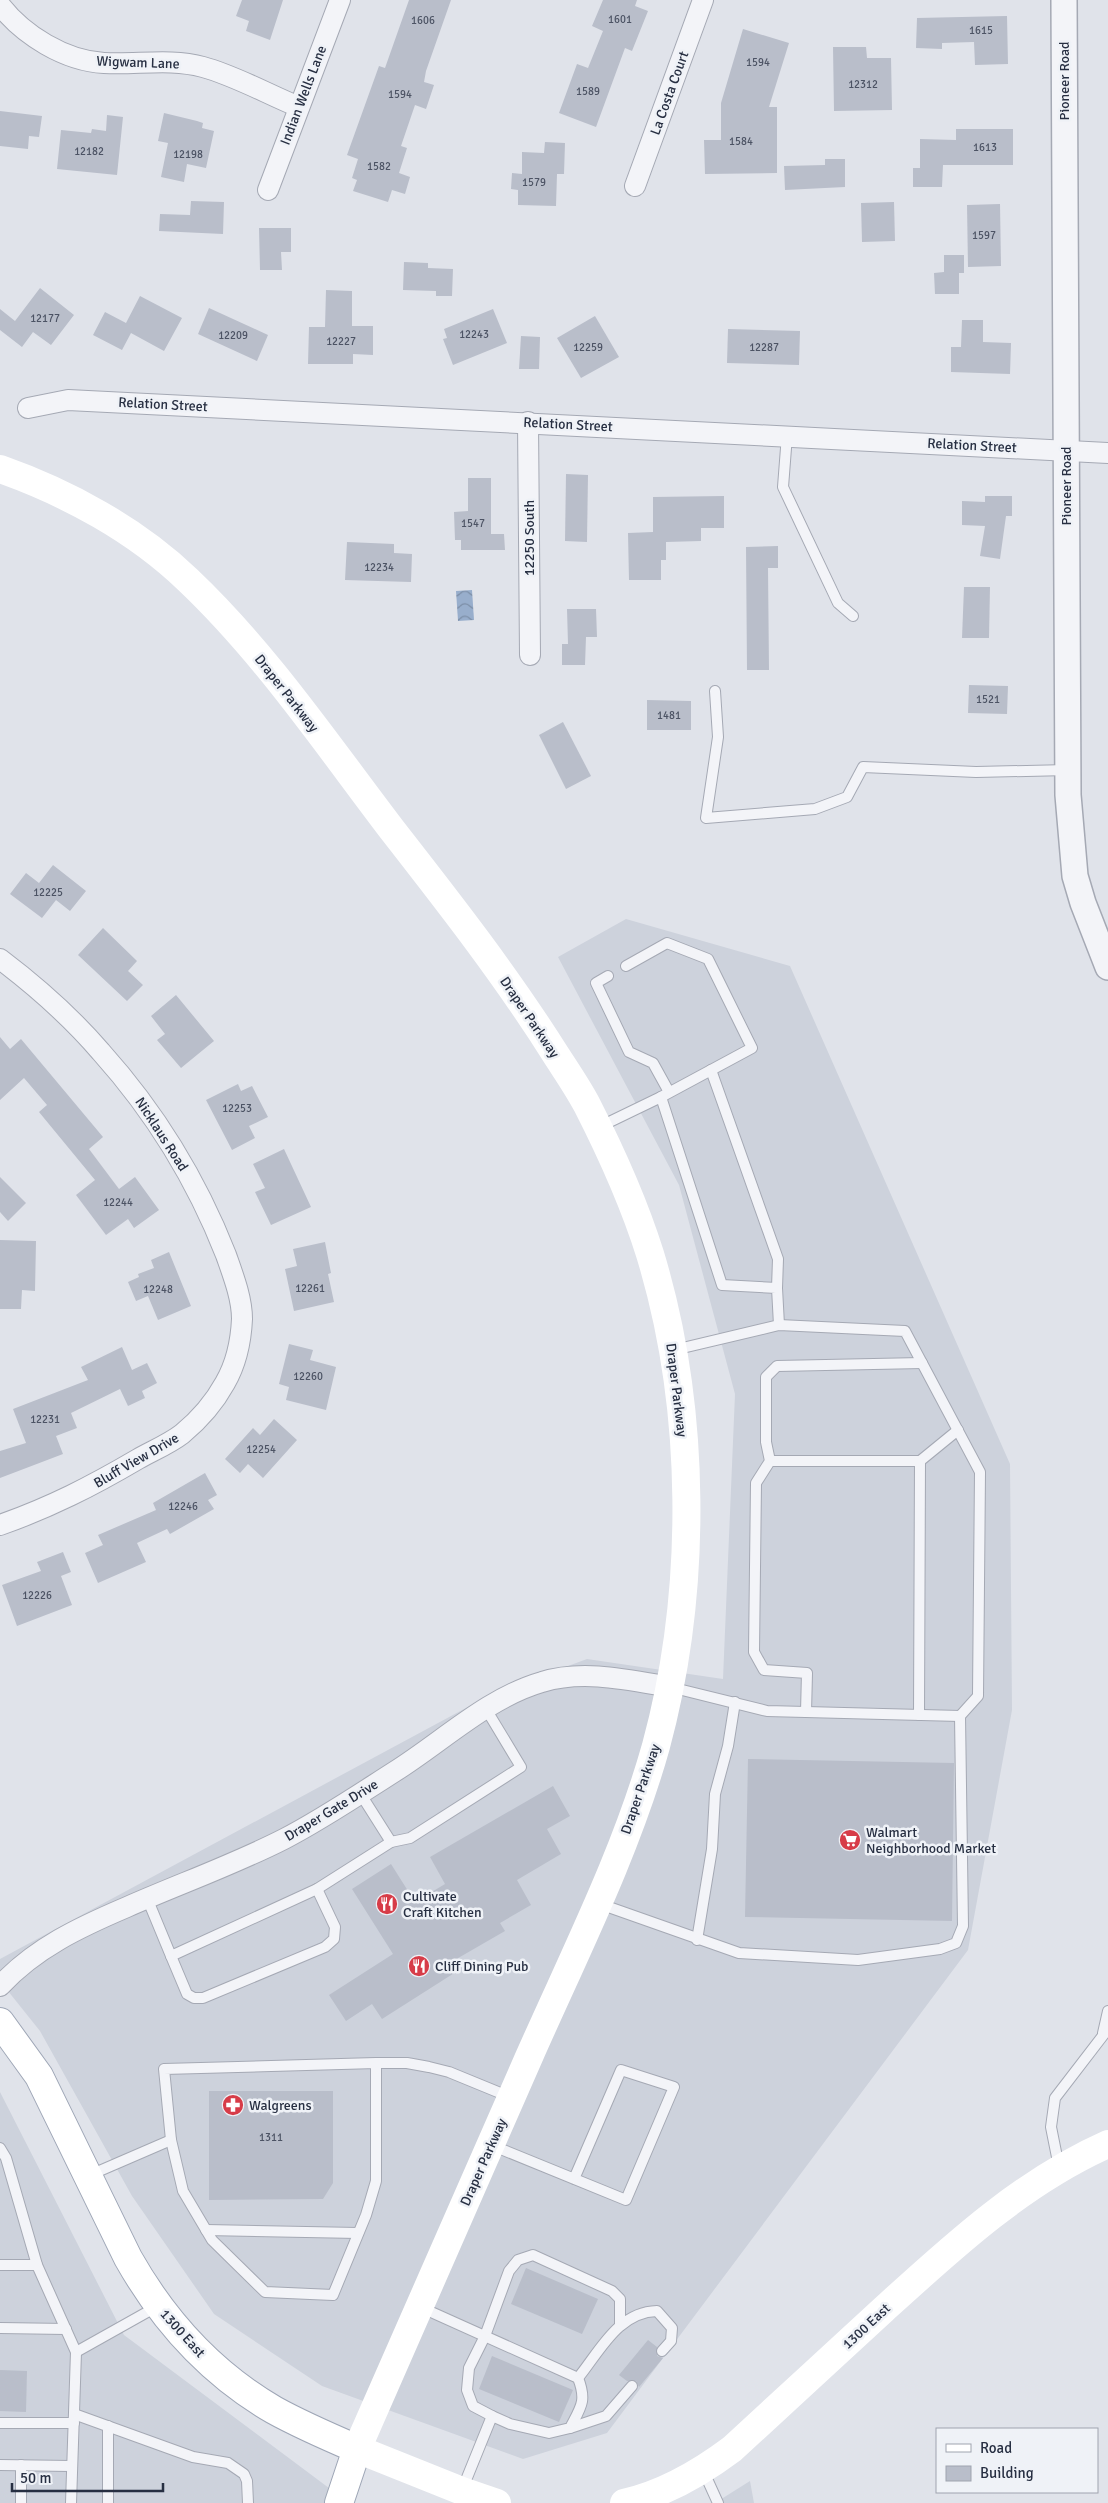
<svg xmlns="http://www.w3.org/2000/svg" width="1108" height="2503" font-family="Signika,sans-serif">
  <style>
    .built { fill: #cdd2dc }
    .water { fill: url(#water-waves) }
    .building { fill: #b9beca }
    .lines { fill: none; stroke-linecap: round; stroke-linejoin: round }
    .service-casing { stroke: #a5a9b4; stroke-width: 12 }
    .minor-casing { stroke: #a5a9b4; stroke-width: 22 }
    .tertiary-casing { stroke: #a5a9b4; stroke-width: 28 }
    .primary-casing { stroke: #9ea6b6; stroke-width: 30 }
    .service { stroke: #f3f4f8; stroke-width: 10 }
    .minor { stroke: #f3f4f8; stroke-width: 20 }
    .tertiary { stroke: #f3f4f8; stroke-width: 25 }
    .secondary { stroke: #fff; stroke-width: 28 }
    .primary { stroke: #fff; stroke-width: 28 }
    .labels { text-anchor: middle; stroke-width: 5; stroke-linejoin: round; paint-order: stroke }
    .number-label { font-size: 11px; fill: #4c5364 }
    .street-label { font-size: 14px; fill: #272f42; stroke: #eff2f7 }
    .poi-label { font-size: 14px; fill: #272f42; stroke: #eff2f7; text-anchor: start }
  </style>
  <defs>
    <pattern id="water-waves" width="16" height="10" patternUnits="userSpaceOnUse" patternTransform="scale(1.25)"><rect width="16" height="10" fill="#98aecc"/><path d="M0 5q4-4 8 0t8 0" fill="none" stroke="#7c8ea7"/></pattern>
  </defs>
  <rect width="100%" height="100%" fill="#e0e3ea"/>
  <!-- built -->
  <g class="built">
    <polygon points="626,919 790,966 1010,1464 1012,1710 968,1950 607,2433 523,2459 322,2386 214,2314 132,2196 40,2031 0,1981 0,1959 490,1695 587,1659 723,1679 735,1394 679,1185 558,957"/>
    <polygon points="0,2092 124,2335 349,2503 0,2503"/>
    <polygon points="750,2481 754,2503 715,2503"/>
  </g>
  <!-- water -->
  <polygon class="water" points="472,590 474,620 458,621 456,591"/>
  <!-- building -->
  <g class="building">
    <polygon points="242,0 283,0 270,40 246,31 249,21 236,16"/>
    <polygon points="409,0 451,0 426,71 424,82 434,85 426,109 415,105 401,146 407,148 399,173 410,177 405,194 392,190 388,202 353,191 357,180 352,178 358,159 347,155 379,66 385,68"/>
    <polygon points="603,0 637,0 635,6 648,11 632,51 625,48 596,127 559,113 577,64 588,68 603,31 592,26"/>
    <polygon points="1007,16 1008,64 975,65 974,42 942,43 942,49 916,48 917,18"/>
    <polygon points="743,29 789,43 769,107 777,107 777,173 705,174 704,140 721,140 721,103"/>
    <polygon points="833,47 866,47 867,58 891,58 892,110 834,111"/>
    <polygon points="0,111 42,116 39,137 29,136 28,149 0,146"/>
    <polygon points="164,113 197,121 203,123 202,128 214,131 206,168 187,164 184,182 161,177 168,143 158,141"/>
    <polygon points="107,115 123,117 117,175 57,169 61,130 91,133 92,129 106,131"/>
    <polygon points="956,129 1013,129 1013,165 943,165 942,187 913,187 913,168 920,168 920,139 956,140"/>
    <polygon points="545,142 565,143 564,174 557,174 556,206 518,205 518,190 511,189 512,173 522,174 522,152 544,153"/>
    <polygon points="825,159 845,159 845,187 785,190 784,166 825,165"/>
    <polygon points="191,201 224,202 223,234 159,231 160,214 190,215"/>
    <polygon points="894,202 895,241 862,242 861,203"/>
    <polygon points="1000,204 1001,266 968,267 967,205"/>
    <polygon points="259,228 291,228 291,252 281,252 282,270 260,270"/>
    <polygon points="944,255 964,255 964,273 959,273 959,294 935,294 934,273 944,272"/>
    <polygon points="404,262 428,263 428,268 453,269 452,296 436,296 436,291 403,290"/>
    <polygon points="40,288 74,315 51,345 33,332 22,347 0,330 0,309 15,321"/>
    <polygon points="326,290 352,291 352,326 373,326 373,355 353,354 353,364 308,364 309,327 325,327"/>
    <polygon points="140,296 182,318 164,351 131,333 122,350 93,335 105,312 126,323"/>
    <polygon points="209,308 268,335 257,361 198,334"/>
    <polygon points="493,309 507,343 453,365 443,339 447,338 444,329"/>
    <polygon points="595,316 619,357 581,378 557,338"/>
    <polygon points="962,320 983,320 983,342 1011,343 1010,374 951,372 951,347 961,347"/>
    <polygon points="728,329 800,331 799,365 727,363"/>
    <polygon points="521,336 540,337 539,369 519,369"/>
    <polygon points="566,474 588,475 587,542 565,541"/>
    <polygon points="468,478 491,478 491,534 504,534 505,550 461,550 461,540 455,540 454,512 468,511"/>
    <polygon points="724,496 724,528 701,528 701,541 666,542 666,560 661,560 661,580 629,580 628,533 653,532 653,497"/>
    <polygon points="985,496 1012,496 1012,516 1006,516 1000,559 980,556 985,526 962,525 962,501 985,502"/>
    <polygon points="347,542 394,544 394,553 412,554 411,582 345,580"/>
    <polygon points="778,546 778,568 768,568 769,670 747,670 746,547"/>
    <polygon points="964,587 990,587 989,638 962,638"/>
    <polygon points="567,609 596,609 597,637 586,637 585,665 562,665 562,644 568,644"/>
    <polygon points="969,685 1008,686 1007,714 968,713"/>
    <polygon points="647,700 691,701 691,730 647,730"/>
    <polygon points="563,722 591,776 566,789 539,735"/>
    <polygon points="53,865 86,891 70,911 56,900 42,918 10,894 26,873 39,883"/>
    <polygon points="103,928 137,961 128,971 143,985 127,1001 78,955"/>
    <polygon points="176,995 214,1041 181,1068 157,1040 165,1034 151,1016"/>
    <polygon points="0,1037 10,1049 21,1039 103,1137 89,1149 119,1189 135,1177 159,1210 134,1228 128,1219 106,1235 76,1195 95,1180 39,1112 47,1105 24,1078 0,1100"/>
    <polygon points="238,1084 241,1091 252,1086 268,1117 249,1126 255,1138 232,1150 206,1100"/>
    <polygon points="284,1149 311,1207 271,1225 255,1192 265,1188 253,1164"/>
    <polygon points="0,1177 26,1203 8,1221 0,1212"/>
    <polygon points="0,1240 36,1241 35,1291 22,1290 21,1309 0,1309"/>
    <polygon points="325,1242 331,1273 328,1274 334,1302 294,1311 285,1269 297,1266 293,1249"/>
    <polygon points="169,1252 191,1306 158,1320 148,1296 136,1301 128,1282 139,1277 138,1274 154,1268 151,1260"/>
    <polygon points="289,1344 313,1350 310,1360 336,1367 326,1410 286,1400 289,1387 279,1384"/>
    <polygon points="122,1347 132,1370 147,1363 157,1383 142,1391 145,1398 128,1406 120,1389 71,1413 77,1428 56,1436 63,1454 0,1478 0,1451 26,1443 13,1409 88,1380 81,1367"/>
    <polygon points="274,1419 297,1440 263,1478 248,1464 240,1473 225,1459 253,1428 260,1435"/>
    <polygon points="205,1473 217,1495 208,1500 214,1509 170,1534 167,1529 137,1543 146,1562 98,1583 85,1553 103,1545 98,1535 156,1510 153,1503"/>
    <polygon points="63,1552 71,1572 61,1576 72,1605 17,1626 2,1585 41,1571 37,1562"/>
    <polygon points="748,1759 954,1763 952,1921 745,1917"/>
    <polygon points="553,1786 570,1816 547,1829 561,1854 517,1880 531,1905 500,1923 505,1931 453,1961 459,1970 382,2019 372,2004 346,2021 329,1995 393,1954 352,1889 391,1864 415,1902 445,1884 430,1857"/>
    <polygon points="209,2091 333,2091 333,2183 323,2199 209,2200"/>
    <polygon points="526,2268 598,2299 582,2334 511,2304"/>
    <polygon points="648,2340 657,2347 657,2356 663,2358 639,2387 636,2381 627,2381 619,2375"/>
    <polygon points="492,2356 573,2390 559,2422 479,2389"/>
    <polygon points="0,2370 27,2371 26,2412 0,2411"/>
  </g>
  <g class="lines">
    <!-- service casing -->
    <g class="service-casing">
      <g id="service">
        <polyline points="787,435 783,487 838,603 853,616"/>
        <polyline points="715,691 718,737 706,818 815,809 847,797 863,767 976,772 1068,770"/>
        <polyline points="626,966 667,943 708,959 752,1048 661,1097"/>
        <polyline points="608,976 596,983 629,1052 653,1063 669,1092"/>
        <polyline points="711,1070 778,1259 777,1288"/>
        <polyline points="599,1127 661,1097 722,1285 777,1288 779,1325"/>
        <polyline points="770,1461 920,1461 958,1430"/>
        <polyline points="670,1687 767,1711 960,1716 978,1696 980,1472 905,1331 779,1325 674,1350"/>
        <polyline points="806,1712 807,1673 764,1670 754,1652 756,1483 770,1461 766,1442 766,1377 777,1366 922,1363"/>
        <polyline points="919,1715 920,1461"/>
        <polyline points="391,1842 410,1838 521,1767 486,1709"/>
        <polyline points="147,1898 171,1956 317,1889 391,1842 360,1793"/>
        <polyline points="600,1904 739,1953 858,1960 940,1949 956,1943 963,1926 960,1716"/>
        <polyline points="697,1940 712,1849 715,1794 728,1746 735,1702"/>
        <polyline points="171,1956 187,1994 194,1998 203,1998 325,1947 334,1939 335,1927 317,1889"/>
        <polyline points="1103,2033 1108,2011"/>
        <polyline points="376,2063 376,2181 366,2215 333,2295 265,2292 212,2240 183,2191 171,2140 164,2069 376,2063 407,2063 429,2067 449,2072 510,2097"/>
        <polyline points="491,2145 626,2200 674,2087 621,2070 574,2179"/>
        <polyline points="0,2148 6,2158 37,2265 76,2352 71,2503"/>
        <polyline points="1059,2167 1051,2127 1055,2098 1108,2029"/>
        <polyline points="90,2175 171,2140"/>
        <polyline points="206,2230 358,2233"/>
        <polyline points="0,2265 37,2265"/>
        <path d="M420,2307L578,2378C587,2401 581,2407 570,2428L549,2433L510,2424L492,2416L462,2490"/>
        <polyline points="0,2328 66,2329"/>
        <polyline points="76,2352 158,2306"/>
        <path d="M578,2378C600,2351 618,2312 657,2311L672,2328L671,2341L662,2351"/>
        <polyline points="74,2414 193,2457 228,2463 244,2474 247,2481 248,2503"/>
        <polyline points="492,2416 473,2406 467,2390 469,2368 485,2336 509,2271 518,2260 533,2255 612,2291 620,2299 620,2324"/>
        <polyline points="0,2423 74,2423"/>
        <polyline points="108,2426 108,2503"/>
        <polyline points="570,2428 606,2416 632,2386"/>
        <polyline points="0,2465 71,2466"/>
        <polyline points="21,2465 21,2503"/>
        <polyline points="703,2470 718,2503"/>
      </g>
    </g>
    <!-- minor casing -->
    <g class="minor-casing">
      <g id="minor">
        <path d="M0,5C23,35 65,61 104,63C137,65 170,58 203,67C236,76 267,94 299,107"/>
        <polyline points="635,186 703,0"/>
        <polyline points="268,190 340,0"/>
        <polyline points="28,408 68,400 1108,453"/>
        <polyline points="528,422 530,655"/>
        <path d="M0,959C37,987 71,1017 101,1052C154,1111 197,1181 226,1255C233,1275 242,1298 242,1319C241,1341 236,1364 225,1383C214,1403 199,1420 182,1434C169,1444 152,1451 138,1459C92,1486 51,1507 0,1525"/>
        <path d="M0,1986C35,1948 80,1927 127,1907C179,1884 233,1865 284,1839C321,1820 358,1795 394,1772C442,1742 487,1698 542,1682C583,1669 629,1680 670,1687"/>
      </g>
    </g>
    <!-- tertiary casing -->
    <g class="tertiary-casing">
      <polyline id="tertiary" points="1064,0 1068,795 1075,876 1083,903 1108,967"/>
    </g>
    <!-- primary casing -->
    <g class="primary-casing">
      <path id="primary" d="M0,2022L39,2076L128,2258C163,2320 212,2374 274,2410C301,2425 329,2437 357,2449L339,2503"/>
    </g>
    <!-- service -->
    <use href="#service" class="service"/>
    <!-- minor -->
    <use href="#minor" class="minor"/>
    <!-- tertiary -->
    <use href="#tertiary" class="tertiary"/>
    <!-- secondary -->
    <g class="secondary">
      <path d="M0,469C68,493 136,530 188,580C266,654 328,746 393,831C450,904 507,977 556,1055C567,1072 578,1088 587,1105C611,1152 634,1203 650,1254C697,1408 698,1591 656,1746C626,1853 574,1955 529,2057C471,2187 414,2318 357,2449L462,2491L497,2503"/>
      <path d="M624,2503C664,2494 700,2473 732,2449C782,2403 833,2356 883,2310C951,2248 1022,2182 1108,2144"/>
    </g>
    <!-- primary -->
    <use href="#primary" class="primary"/>
  </g>
  <!-- icons -->
  <defs>
    <g id="supermarket-disc" transform="scale(1.125)"><circle r="9.5" fill="#d73c48" stroke="#eff2f7"/><path d="M-6-5.5h2.5l.6 2H6L4.5 2H-2.5L-4.4-4H-6ZM-1.5 3.2a1.3 1.3 0 1 0 .1 0ZM3 3.2a1.3 1.3 0 1 0 .1 0Z" fill="#fff"/></g>
    <g id="restaurant-disc" transform="scale(1.125)"><circle r="9.5" fill="#d73c48" stroke="#eff2f7"/><path d="M-5-6h1v4h1v-4h1v4h1v-4h1v5L-1.5 .5V6h-2V.5L-5-1ZM5-6V6H3V1.5H1.5Q1.5-4 5-6Z" fill="#fff"/></g>
    <g id="pharmacy-disc" transform="scale(1.125)"><circle r="9.5" fill="#d73c48" stroke="#eff2f7"/><path d="M-2-6h4v4h4v4h-4v4h-4v-4h-4v-4h4Z" fill="#fff"/></g>
  </defs>
  <g fill-rule="evenodd">
    <use href="#supermarket-disc" x="850" y="1840"/>
    <use href="#restaurant-disc" x="387" y="1904"/>
    <use href="#restaurant-disc" x="419" y="1966"/>
    <use href="#pharmacy-disc" x="233" y="2105"/>
  </g>
  <g class="labels">
    <!-- number labels -->
    <g class="number-label">
      <text x="620" y="23">1601</text>
      <text x="423" y="24">1606</text>
      <text x="981" y="34">1615</text>
      <text x="758" y="66">1594</text>
      <text x="863" y="88">12312</text>
      <text x="588" y="95">1589</text>
      <text x="400" y="98">1594</text>
      <text x="741" y="145">1584</text>
      <text x="985" y="151">1613</text>
      <text x="89" y="155">12182</text>
      <text x="188" y="158">12198</text>
      <text x="379" y="170">1582</text>
      <text x="534" y="186">1579</text>
      <text x="984" y="239">1597</text>
      <text x="45" y="322">12177</text>
      <text x="474" y="338">12243</text>
      <text x="233" y="339">12209</text>
      <text x="341" y="345">12227</text>
      <text x="588" y="351">12259</text>
      <text x="764" y="351">12287</text>
      <text x="473" y="527">1547</text>
      <text x="379" y="571">12234</text>
      <text x="988" y="703">1521</text>
      <text x="669" y="719">1481</text>
      <text x="48" y="896">12225</text>
      <text x="237" y="1112">12253</text>
      <text x="118" y="1206">12244</text>
      <text x="310" y="1292">12261</text>
      <text x="158" y="1293">12248</text>
      <text x="308" y="1380">12260</text>
      <text x="45" y="1423">12231</text>
      <text x="261" y="1453">12254</text>
      <text x="183" y="1510">12246</text>
      <text x="37" y="1599">12226</text>
      <text x="271" y="2141">1311</text>
    </g>
    <!-- street labels -->
    <g class="street-label">
      <text transform="translate(138 62) rotate(2)" y="5">Wigwam Lane</text>
      <text transform="translate(1064 81) rotate(-90)" y="5">Pioneer Road</text>
      <text transform="translate(669 93) rotate(-70)" y="5">La Costa Court</text>
      <text transform="translate(303 95) rotate(-69)" y="5">Indian Wells Lane</text>
      <text transform="translate(163 404) rotate(3)" y="5">Relation Street</text>
      <text transform="translate(568 424) rotate(3)" y="5">Relation Street</text>
      <text transform="translate(972 445) rotate(3)" y="5">Relation Street</text>
      <text transform="translate(1066 486) rotate(-90)" y="5">Pioneer Road</text>
      <text transform="translate(529 538) rotate(-90)" y="5">12250 South</text>
      <text transform="translate(287 693) rotate(52)" y="5">Draper Parkway</text>
      <text transform="translate(530 1017) rotate(56)" y="5">Draper Parkway</text>
      <text transform="translate(162 1134) rotate(57)" y="5">Nicklaus Road</text>
      <text transform="translate(677 1390) rotate(83)" y="5">Draper Parkway</text>
      <text transform="translate(136 1460) rotate(-30)" y="5">Bluff View Drive</text>
      <text transform="translate(640 1789) rotate(-71)" y="5">Draper Parkway</text>
      <text transform="translate(331 1810) rotate(-31)" y="5">Draper Gate Drive</text>
      <text transform="translate(483 2162) rotate(-66)" y="5">Draper Parkway</text>
      <text transform="translate(866 2326) rotate(-43)" y="5">1300 East</text>
      <text transform="translate(183 2333) rotate(48)" y="5">1300 East</text>
    </g>
    <!-- poi labels -->
    <g class="poi-label">
      <text x="866" y="1837">Walmart<tspan x="866" dy="16">Neighborhood Market</tspan></text>
      <text x="403" y="1901">Cultivate<tspan x="403" dy="16">Craft Kitchen</tspan></text>
      <text x="435" y="1971">Cliff Dining Pub</text>
      <text x="249" y="2110">Walgreens</text>
    </g>
  </g>
  <!-- legend -->
  <rect x="936" y="2428" width="162" height="65" fill="#eff2f7" stroke="#9fa4af"/>
  <rect x="946" y="2444" width="25" height="8" fill="#ffffff" stroke="#9fa4af"/>
  <text x="980" y="2453" font-size="15" fill="#272f42">Road</text>
  <rect x="946" y="2466" width="25" height="15" fill="#b9beca" stroke="#9fa4af"/>
  <text x="980" y="2478" font-size="15" fill="#272f42">Building</text>
  <!-- scale -->
  <path d="M12 2483v8h151v-8" fill="none" stroke="#272f42" stroke-width="2.5"/>
  <text x="20" y="2483" font-size="15" fill="#272f42" stroke="#eff2f7" stroke-width="4" paint-order="stroke">50 m</text>
</svg>
